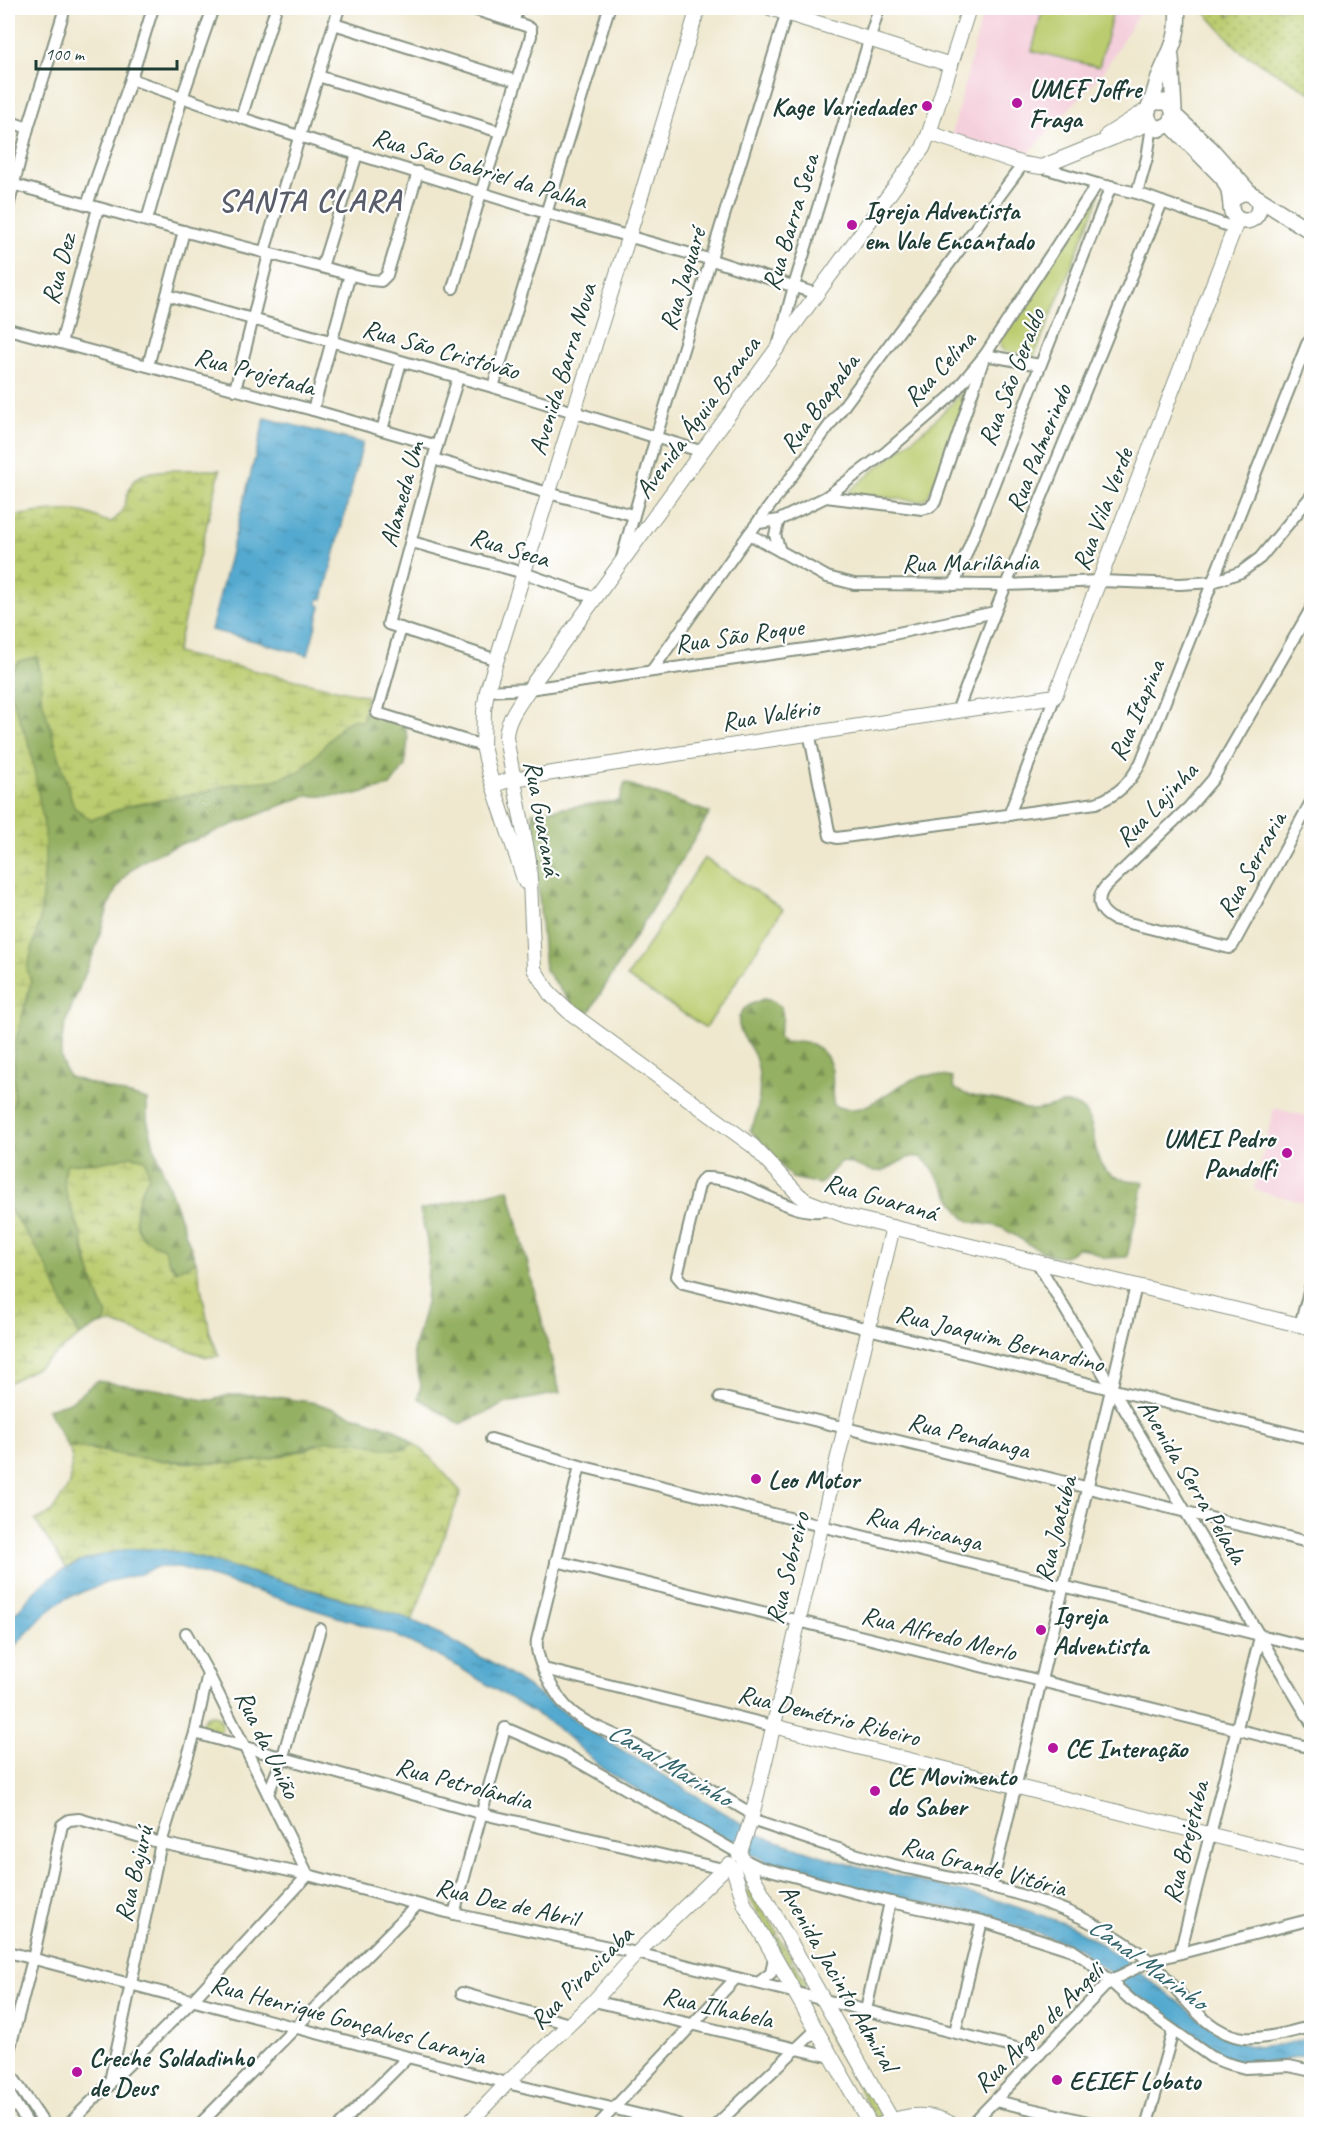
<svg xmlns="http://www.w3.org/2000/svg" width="1319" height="2132" font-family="Caveat,sans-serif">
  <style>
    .built { fill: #f4cfdc }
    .grass { fill: url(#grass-dots); stroke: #6d8452; stroke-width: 1.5 }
    .forest { fill: url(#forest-firs); stroke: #5a764b; stroke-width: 1.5 }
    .wetland { fill: url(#wetland-marsh); stroke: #6d8452; stroke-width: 1.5 }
    .park { fill: #bbcc6f; stroke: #6d8452; stroke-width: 1.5 }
    .water { fill: url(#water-ripples); stroke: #397382; stroke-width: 1.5 }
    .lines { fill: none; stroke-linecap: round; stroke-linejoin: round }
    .minor-casing { stroke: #879282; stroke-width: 14 }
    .tertiary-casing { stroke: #879282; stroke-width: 16 }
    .secondary-casing { stroke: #879282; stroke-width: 18 }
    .minor { stroke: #fff; stroke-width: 10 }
    .tertiary { stroke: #fff; stroke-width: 14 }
    .secondary { stroke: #fff; stroke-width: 15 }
    .poi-dot { fill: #b5179e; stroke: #fff; stroke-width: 2 }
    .labels { text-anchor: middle; stroke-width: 4.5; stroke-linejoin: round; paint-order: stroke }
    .poi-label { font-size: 26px; font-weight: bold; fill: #1f3d34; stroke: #fff; text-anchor: start }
    .street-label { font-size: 26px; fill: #1f3d34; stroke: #fff }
    .water-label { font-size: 27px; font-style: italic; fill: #31636a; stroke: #fff }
    .district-label { font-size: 32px; font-weight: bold; letter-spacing: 1.5px; fill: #595d6a; stroke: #fff }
  </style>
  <defs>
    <pattern id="grass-dots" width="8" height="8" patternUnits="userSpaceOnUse" patternTransform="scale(1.5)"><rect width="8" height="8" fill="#bbcc6f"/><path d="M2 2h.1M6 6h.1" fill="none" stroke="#97a75c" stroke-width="1.8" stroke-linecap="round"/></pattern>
    <pattern id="forest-firs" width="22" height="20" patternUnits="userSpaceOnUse" patternTransform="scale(1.5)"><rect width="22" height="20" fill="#94b062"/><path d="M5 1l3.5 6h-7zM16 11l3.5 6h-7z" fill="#789052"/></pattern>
    <pattern id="wetland-marsh" width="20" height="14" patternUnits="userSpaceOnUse" patternTransform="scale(1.5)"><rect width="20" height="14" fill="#bbcc6f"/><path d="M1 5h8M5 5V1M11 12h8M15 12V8" fill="none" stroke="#97a75c"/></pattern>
    <pattern id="water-ripples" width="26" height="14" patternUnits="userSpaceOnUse" patternTransform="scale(1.5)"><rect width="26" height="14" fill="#53a9cf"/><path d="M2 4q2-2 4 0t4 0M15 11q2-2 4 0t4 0" fill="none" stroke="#448ba9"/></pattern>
  </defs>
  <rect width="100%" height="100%" fill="#fff"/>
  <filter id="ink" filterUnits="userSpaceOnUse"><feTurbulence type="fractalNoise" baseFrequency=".0167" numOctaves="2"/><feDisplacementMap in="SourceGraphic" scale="12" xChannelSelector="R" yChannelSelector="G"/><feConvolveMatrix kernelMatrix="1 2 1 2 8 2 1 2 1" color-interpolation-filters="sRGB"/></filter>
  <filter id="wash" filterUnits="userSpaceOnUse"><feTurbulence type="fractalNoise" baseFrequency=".008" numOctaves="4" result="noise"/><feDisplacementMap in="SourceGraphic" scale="24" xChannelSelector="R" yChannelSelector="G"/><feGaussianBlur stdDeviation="1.35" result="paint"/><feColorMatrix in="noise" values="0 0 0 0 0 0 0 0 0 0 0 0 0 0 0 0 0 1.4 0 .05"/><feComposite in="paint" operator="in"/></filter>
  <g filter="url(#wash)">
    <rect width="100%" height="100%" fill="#efe8cf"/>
    <!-- built -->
    <g class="built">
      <polygon points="984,8 1142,8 1103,72 1024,158 952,134"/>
      <polygon points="1274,1108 1311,1117 1311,1204 1254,1190"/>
    </g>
    <!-- grass -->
    <g class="grass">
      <polygon points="1201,8 1227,8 1229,17 1239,8 1311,8 1311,93 1241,52"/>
      <circle cx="212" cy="1725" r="10"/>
      <polygon points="749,1889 752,1890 778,1934 772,1938 747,1893"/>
      <polygon points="779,1937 793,1960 787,1963 774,1940"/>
      <polygon points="794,1963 806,1983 804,1987 800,1986 788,1966"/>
      <polygon points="831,2027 854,2067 848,2070 825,2030"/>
      <polygon points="856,2069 881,2114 880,2118 875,2117 850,2073"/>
    </g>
    <!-- forest -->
    <g class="forest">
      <path d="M36,657L41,674V696L74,807L91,820L128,806L205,792L231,784L274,780L300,771L313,759L342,725L354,719L362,721L364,712L405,726L408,739L405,766L390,786L347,796H305L192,841L186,842C166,850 140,859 126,875C107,897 104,926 94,952C83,983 64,1015 61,1047C60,1059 63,1068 69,1077L147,1100V1119L154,1146L196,1262L176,1272L169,1263L164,1248C159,1246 151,1243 146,1240C126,1224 139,1194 149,1176L132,1156L104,1162H84L72,1210L81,1234L85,1256L100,1301L107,1315L104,1324L98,1325L80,1336L71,1322L44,1261L21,1225L8,1208V1114L14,1102V1047L31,982L26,969L40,919L30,747L10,693L8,674L20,661Z"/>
      <polygon points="625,783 710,813 587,1016 576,1010 545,970 532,812 619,801"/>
      <path d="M763,999L773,1001L781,1007L783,1018L778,1037L786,1043C808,1037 829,1049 832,1072C834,1084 830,1093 834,1105C865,1122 891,1084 919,1077C930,1074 941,1075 952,1078L954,1088C968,1098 983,1097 998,1100C1010,1103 1021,1110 1034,1110C1049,1110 1064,1098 1079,1107C1101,1121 1087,1157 1109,1173C1118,1180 1133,1181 1144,1182L1127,1257L1105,1258L1087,1249L1077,1248C1071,1254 1066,1257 1057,1256C1039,1254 1017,1235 1000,1227C987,1222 972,1227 962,1215C952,1203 931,1159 919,1157C905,1154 893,1169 880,1171C866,1173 855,1162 841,1162L820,1184L792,1178L750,1130C761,1113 762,1076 755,1057C750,1044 734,1030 740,1015C743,1006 755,1003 763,999Z"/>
      <polygon points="509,1189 560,1393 507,1403 460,1424 418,1398 421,1385 413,1352 426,1303 429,1249 420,1210"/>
      <polygon points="97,1381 161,1390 203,1400 213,1400 229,1395 263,1395 316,1403 397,1430 412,1442 407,1449 386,1449 357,1441 315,1444 307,1449 296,1451 265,1460 227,1464 142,1459 90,1448 68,1447 47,1409 70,1402"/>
    </g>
    <!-- wetland -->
    <g class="wetland">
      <path d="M220,470L176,653L367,696L362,722L354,719L342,725L313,759L300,771L274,780L231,784L205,792L128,806L91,820L74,807L41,696V674L37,657L20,661L8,674V518C28,513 69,507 89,514C97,517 102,521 111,522C128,510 123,502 131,486C132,482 137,477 140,476C156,467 201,471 220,470Z"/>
      <polygon points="8,678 10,693 30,747 45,831 45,863 40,919 27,969 31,982 14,1047 14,1102 8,1114"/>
      <path d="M132,1156L145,1159L149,1176C139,1193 126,1225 146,1240C151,1243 159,1245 164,1248L169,1263L176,1271L196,1262L210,1333L219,1356L207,1357L113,1323L104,1324L107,1315C94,1290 88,1263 81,1235C76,1213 56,1186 67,1164L104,1162Z"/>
      <path d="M8,1208C21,1225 35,1244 45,1263C57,1287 65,1313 80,1336L38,1367L8,1383Z"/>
      <path d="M326,1441H357L386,1449H407L412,1442L426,1453L461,1492L412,1621L373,1607L183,1553C143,1548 103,1548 66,1568L35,1520L51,1513L70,1484L72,1456L68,1447C93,1448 116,1455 141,1458C174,1463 217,1465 251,1462C269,1460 287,1454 305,1450C312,1448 318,1443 326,1441Z"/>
    </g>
    <!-- park -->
    <g class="park">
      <polygon points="1043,8 1114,8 1099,67 1032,51"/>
      <polygon points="1097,194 1099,195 1098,201 1034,357 1005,351 1001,348 1000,339 1093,196"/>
      <polygon points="967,388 969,388 943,464 927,498 920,501 850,494 850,490 930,425"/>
      <polygon points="704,858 783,909 706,1028 627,977"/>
    </g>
    <!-- water -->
    <g class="water">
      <polygon points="265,418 363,443 323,599 319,598 317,604 321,606 308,655 261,643 261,636 259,642 211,630"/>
      <path d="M130,1549H157L183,1553L401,1616L429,1628L498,1667L607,1741L762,1836L841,1862L999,1901L1072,1926L1113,1952L1219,2033C1255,2055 1273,2047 1311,2037V2053L1274,2063L1240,2064L1220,2059L1147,2009L1109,1972L1075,1947L1034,1932L969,1912L882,1894L773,1865L730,1843L607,1772L554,1725L452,1663L395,1635L179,1567H157L140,1574L111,1581L66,1598L44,1615L8,1653C8,1644 5,1632 8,1624C9,1618 18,1611 22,1606C50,1569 86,1557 130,1549Z"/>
    </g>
  </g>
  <g filter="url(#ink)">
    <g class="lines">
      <!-- minor casing -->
      <g class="minor-casing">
        <g id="minor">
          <polyline points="513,22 518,8"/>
          <polyline points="334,24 516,81"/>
          <polyline points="318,76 500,132"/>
          <polyline points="131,79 241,118 546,213 712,260 817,294"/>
          <polyline points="241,118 276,8"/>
          <polyline points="8,121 28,128"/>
          <polyline points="1041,167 1097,184 1137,193 1234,228"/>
          <polyline points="8,183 194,234 371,280 381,281 387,275 418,172"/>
          <polyline points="1137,193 1147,158 1152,126"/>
          <polyline points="87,205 131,79 153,8"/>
          <polyline points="8,207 28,128 65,8"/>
          <polyline points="147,220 182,98 213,8"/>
          <polyline points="264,252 339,8"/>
          <polyline points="322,267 357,154"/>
          <polyline points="453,288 481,193 531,36 531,29 526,26 470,8"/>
          <polyline points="167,295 493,387 700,451"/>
          <polyline points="8,329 313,410 437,446"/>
          <polyline points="61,343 98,208"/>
          <polyline points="779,343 794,286 879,8"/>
          <polyline points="148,366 184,231"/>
          <polyline points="458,378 433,459 388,624 497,660"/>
          <polyline points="493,387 609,8"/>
          <polyline points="235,390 269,254"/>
          <polyline points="313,410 350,274"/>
          <polyline points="382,430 401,362"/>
          <polyline points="433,459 548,493 633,515"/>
          <polyline points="826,497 922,509 930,507 935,502 985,355 1040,365"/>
          <polyline points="779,520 775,535 780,551"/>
          <polyline points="759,523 779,520 826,497 885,453 951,396 985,355 1097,184"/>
          <polyline points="749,534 827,577 854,584 1006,585 1100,581 1180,584 1213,582 1241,572 1260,558 1312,495"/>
          <polyline points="412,542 524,573 595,598"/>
          <polyline points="622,558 656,437 788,8"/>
          <polyline points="954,585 1111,186"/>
          <path d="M1312,607L1213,779L1189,807L1105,887C1095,900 1099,911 1113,919L1229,948L1233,945L1312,800"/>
          <polyline points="401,628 377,713 483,746"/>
          <polyline points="653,669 749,534 1023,164"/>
          <polyline points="487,691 529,689 861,641 995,612"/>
          <polyline points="957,711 995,612 1162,202"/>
          <path d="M809,732L829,831L830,836L837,838L1096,803C1118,795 1130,783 1141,762L1307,344L1312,338"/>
          <polyline points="1009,815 1055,696"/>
          <path d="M828,1210C787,1219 749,1176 704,1178L699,1185L677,1276L683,1283L1312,1439"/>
          <polyline points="1037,1262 1312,1724"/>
          <polyline points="1300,1325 1312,1281"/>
          <polyline points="720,1397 1312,1543"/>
          <polyline points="491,1439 580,1466 1312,1648"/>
          <path d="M580,1466L537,1640C534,1659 557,1700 572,1712C588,1726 610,1731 629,1742C671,1765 711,1790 752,1814"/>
          <polyline points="556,1561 1312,1748"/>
          <polyline points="544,1669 773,1726"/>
          <polyline points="195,1733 483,1814 723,1869"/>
          <polyline points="268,1794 283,1756 320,1629"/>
          <path d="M751,1820C797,1835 843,1852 890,1864C954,1880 1022,1889 1082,1918C1106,1930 1131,1945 1151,1962C1180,1988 1202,2033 1244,2038C1266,2040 1290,2031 1312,2027"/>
          <polyline points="743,1859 759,1867 890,1902 982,1921 1072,1950 1087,1960 1132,2001 1211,2057 1226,2063 1245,2068 1289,2066 1312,2071"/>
          <polyline points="991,1888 1136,1286"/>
          <polyline points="454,1914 505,1728 565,1754 740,1854"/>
          <polyline points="8,1952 507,2083 678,2124"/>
          <polyline points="1180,1953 1260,1637"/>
          <polyline points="758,1983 771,1973 774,1957"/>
          <polyline points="462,1993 569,2024"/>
          <polyline points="594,2001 831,2057"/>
          <polyline points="866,2010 890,1902"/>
          <polyline points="955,2032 982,1921"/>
          <polyline points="8,2055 33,1959 62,1825 69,1820 79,1819 161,1843 308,1875 454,1914 637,1953 1040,2054"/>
          <polyline points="8,2070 44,2124"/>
          <polyline points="109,2086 161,1843 195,1733 208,1673"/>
          <polyline points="8,2092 28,2124"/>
          <polyline points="996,2101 1097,2124"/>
          <polyline points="69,2124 192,2001 308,1875 208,1673 186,1633"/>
          <polyline points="200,2124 417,1905"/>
          <polyline points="341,2124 408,2057"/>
          <polyline points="599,2124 736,1978"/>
          <polyline points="717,2124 816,2030"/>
          <polyline points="972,2124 1110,1981 1150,1961 1312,1919"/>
          <polyline points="1147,2124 1173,2031"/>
        </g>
      </g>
      <!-- tertiary casing -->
      <g class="tertiary-casing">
        <g id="tertiary">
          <polyline points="770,8 951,65"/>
          <path d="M969,8L929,133L923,148L529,689C520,703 506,720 506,738L529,860L534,969L550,994L568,1011L753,1146L799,1195L807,1201L846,1216L1312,1328"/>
          <polyline points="929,133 1023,164 1041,167 1150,123"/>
          <polyline points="1107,135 1148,109"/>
          <polyline points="493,785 513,779 1055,696 1238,219"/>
          <polyline points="525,882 490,776 483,746 484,711 487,691 639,203 698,8"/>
          <polyline points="773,1726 1312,1860"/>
          <polyline points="739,1855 751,1820 893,1227"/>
          <polyline points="743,1859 892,2120"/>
          <polyline points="733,1868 745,1905 870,2124"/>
          <polyline points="468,2124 507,2083 594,2001 637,1953 729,1864"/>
          <path d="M883,2124C906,2114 929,2112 952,2124"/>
        </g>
      </g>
      <!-- secondary casing -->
      <g class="secondary-casing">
        <g id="secondary">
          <polyline points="1171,57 1174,110"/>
          <path d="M1150,105C1154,96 1156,86 1159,77C1170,51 1180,38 1177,8"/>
          <polyline points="1174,115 1170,124 1159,129 1150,123 1147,114 1150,105 1155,102 1166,102 1171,105 1174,115 1211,149 1250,193"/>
          <polyline points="1175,129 1223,178 1229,190 1231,205"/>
          <circle cx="1245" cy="207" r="14"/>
          <polyline points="1255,196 1312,232"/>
        </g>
      </g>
      <!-- minor -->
      <use href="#minor" class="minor"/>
      <!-- tertiary -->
      <use href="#tertiary" class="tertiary"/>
      <!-- secondary -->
      <use href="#secondary" class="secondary"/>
    </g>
  </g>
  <!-- markers -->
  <g class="poi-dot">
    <circle cx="1017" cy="103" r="6"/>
    <circle cx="927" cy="106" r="6"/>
    <circle cx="852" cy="225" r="6"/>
    <circle cx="1287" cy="1153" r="6"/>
    <circle cx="756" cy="1479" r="6"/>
    <circle cx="1041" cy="1630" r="6"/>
    <circle cx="1053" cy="1748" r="6"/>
    <circle cx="875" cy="1791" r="6"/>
    <circle cx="77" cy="2072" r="6"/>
    <circle cx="1057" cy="2080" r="6"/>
  </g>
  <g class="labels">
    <!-- poi labels -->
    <g class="poi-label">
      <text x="1029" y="97">UMEF Joffre<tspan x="1029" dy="30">Fraga</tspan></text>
      <text x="915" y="115" text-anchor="end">Kage Variedades</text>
      <text x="864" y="219">Igreja Adventista<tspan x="864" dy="30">em Vale Encantado</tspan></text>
      <text x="1275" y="1147" text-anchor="end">UMEI Pedro<tspan x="1275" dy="30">Pandolfi</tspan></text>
      <text x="768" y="1488">Leo Motor</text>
      <text x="1053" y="1624">Igreja<tspan x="1053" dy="30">Adventista</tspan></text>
      <text x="1065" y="1757">CE Interação</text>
      <text x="887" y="1785">CE Movimento<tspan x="887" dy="30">do Saber</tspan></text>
      <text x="89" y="2066">Creche Soldadinho<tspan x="89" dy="30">de Deus</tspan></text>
      <text x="1069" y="2089">EEIEF Lobato</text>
    </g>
    <!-- street labels -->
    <g class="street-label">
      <text transform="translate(480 168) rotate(17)" y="9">Rua São Gabriel da Palha</text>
      <text transform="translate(790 222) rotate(-73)" y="9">Rua Barra Seca</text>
      <text transform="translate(58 269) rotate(-75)" y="9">Rua Dez</text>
      <text transform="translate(682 279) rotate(-73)" y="9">Rua Jaguaré</text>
      <text transform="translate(441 349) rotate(16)" y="9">Rua São Cristóvão</text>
      <text transform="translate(939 368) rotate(-47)" y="9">Rua Celina</text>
      <text transform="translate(562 369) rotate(-73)" y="9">Avenida Barra Nova</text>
      <text transform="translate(255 371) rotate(15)" y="9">Rua Projetada</text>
      <text transform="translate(1011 377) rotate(-69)" y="9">Rua São Geraldo</text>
      <text transform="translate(819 403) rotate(-54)" y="9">Rua Boapaba</text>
      <text transform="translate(697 417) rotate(-54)" y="9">Avenida Águia Branca</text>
      <text transform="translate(1038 448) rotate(-68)" y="9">Rua Palmerindo</text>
      <text transform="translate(401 494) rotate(-75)" y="9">Alameda Um</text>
      <text transform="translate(1102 509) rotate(-69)" y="9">Rua Vila Verde</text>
      <text transform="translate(510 547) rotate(17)" y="9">Rua Seca</text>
      <text transform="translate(970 562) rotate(-1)" y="9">Rua Marilândia</text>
      <text transform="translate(739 635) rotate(-8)" y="9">Rua São Roque</text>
      <text transform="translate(1136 710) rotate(-67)" y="9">Rua Itapina</text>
      <text transform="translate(770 714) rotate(-9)" y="9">Rua Valério</text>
      <text transform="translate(1156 804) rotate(-46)" y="9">Rua Lajinha</text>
      <text transform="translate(543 818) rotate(80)" y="9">Rua Guaraná</text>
      <text transform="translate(1251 864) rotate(-61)" y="9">Rua Serraria</text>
      <text transform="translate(881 1197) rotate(16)" y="9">Rua Guaraná</text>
      <text transform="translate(1000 1338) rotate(14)" y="9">Rua Joaquim Bernardino</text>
      <text transform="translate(969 1435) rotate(14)" y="9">Rua Pendanga</text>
      <text transform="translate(1193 1481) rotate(59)" y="9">Avenida Serra Pelada</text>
      <text transform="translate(924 1528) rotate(14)" y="9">Rua Aricanga</text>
      <text transform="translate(1055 1529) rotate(-76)" y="9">Rua Joatuba</text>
      <text transform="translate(787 1568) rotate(-76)" y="9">Rua Sobreiro</text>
      <text transform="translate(939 1633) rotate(14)" y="9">Rua Alfredo Merlo</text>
      <text transform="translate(829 1715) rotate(14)" y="9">Rua Demétrio Ribeiro</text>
      <text transform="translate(268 1744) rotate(64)" y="9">Rua da União</text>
      <text transform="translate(464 1783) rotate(15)" y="9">Rua Petrolândia</text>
      <text transform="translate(1185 1842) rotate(-76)" y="9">Rua Brejetuba</text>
      <text transform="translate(984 1866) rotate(15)" y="9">Rua Grande Vitória</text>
      <text transform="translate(133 1874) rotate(-77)" y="9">Rua Bajurú</text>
      <text transform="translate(507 1902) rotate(13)" y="9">Rua Dez de Abril</text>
      <text transform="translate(581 1977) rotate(-45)" y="9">Rua Piracicaba</text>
      <text transform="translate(839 1977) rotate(60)" y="9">Avenida Jacinto Admiral</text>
      <text transform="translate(718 2007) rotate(13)" y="9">Rua Ilhabela</text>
      <text transform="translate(348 2019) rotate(15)" y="9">Rua Henrique Gonçalves Laranja</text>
      <text transform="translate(1038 2027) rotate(-45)" y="9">Rua Argeo de Angeli</text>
    </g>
    <!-- water labels -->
    <g class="water-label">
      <text transform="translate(670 1764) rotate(31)" y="9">Canal Marinho</text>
      <text transform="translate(1148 1963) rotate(36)" y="9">Canal Marinho</text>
    </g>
    <!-- district labels -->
    <g class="district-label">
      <text x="310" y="211">SANTA CLARA</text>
    </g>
  </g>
  <!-- margin -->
  <rect width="1319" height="2132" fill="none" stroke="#fff" stroke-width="30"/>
  <!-- scale -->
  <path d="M36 60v9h141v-9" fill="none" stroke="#1f3d34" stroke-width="3"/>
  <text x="45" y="60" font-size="18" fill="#1f3d34" stroke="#ffffff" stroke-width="4.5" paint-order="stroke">100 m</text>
</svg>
